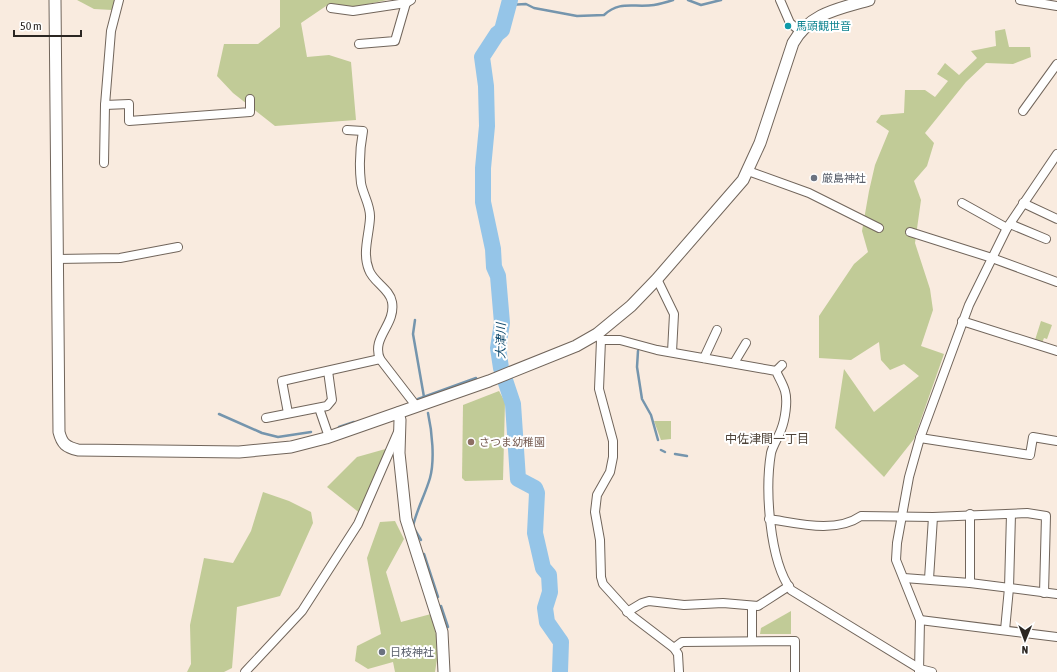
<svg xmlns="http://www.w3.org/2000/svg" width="1057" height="672" font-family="'Asap Condensed','Noto Sans JP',sans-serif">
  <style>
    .green { fill: #c1cb97 }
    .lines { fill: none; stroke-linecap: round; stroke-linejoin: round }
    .stream { stroke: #7595ad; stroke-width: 2.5 }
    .river { stroke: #95c5e8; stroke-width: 16 }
    .minor-casing { stroke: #71655b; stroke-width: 10 }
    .tertiary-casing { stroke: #71655b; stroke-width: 13 }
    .minor { stroke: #fff; stroke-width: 8 }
    .tertiary { stroke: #fff; stroke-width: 11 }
    .culture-dot { fill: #0f9aa8; stroke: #fff; stroke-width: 1.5 }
    .worship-dot { fill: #6b7280; stroke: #fff; stroke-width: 1.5 }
    .education-dot { fill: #8d6e63; stroke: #fff; stroke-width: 1.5 }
    .labels { text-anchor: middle; stroke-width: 4; stroke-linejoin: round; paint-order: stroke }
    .culture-label { font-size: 11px; fill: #0d838f; stroke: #fff; text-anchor: start }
    .worship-label { font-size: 11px; fill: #5b616d; stroke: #fff; text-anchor: start }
    .education-label { font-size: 11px; fill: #785e54; stroke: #fff; text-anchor: start }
    .water-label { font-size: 12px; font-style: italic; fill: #124b6d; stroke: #fff }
    .neighbourhood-label { font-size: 12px; fill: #4d4238; stroke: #fff }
  </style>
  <rect width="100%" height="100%" fill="#f9ebdf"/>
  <!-- green -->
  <g class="green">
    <polygon points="77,0 115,0 112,10 94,9"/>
    <polygon points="280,0 387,0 354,7 329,4 301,23 307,57 329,55 351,62 356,120 275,126 233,93 217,76 224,44 258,44 280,27"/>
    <polygon points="1005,29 1009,47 1030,47 1031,57 1013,64 986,63 966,82 925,133 934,143 927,166 914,181 921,200 915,243 930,289 933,310 921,346 944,354 914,439 884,477 835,428 844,369 874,412 919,376 904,364 890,370 881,360 879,342 851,360 819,358 819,316 854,264 868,252 862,231 869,191 875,165 889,131 876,122 881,115 904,113 905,90 925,90 935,97 948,81 937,74 945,63 959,75 977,58 971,51 996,46 995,31"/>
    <polygon points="1041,321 1052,325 1047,339 1044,338 1042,343 1035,340"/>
    <polygon points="499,391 505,402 503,480 465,481 462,478 463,405"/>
    <polygon points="654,421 671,421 671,439 661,440"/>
    <polygon points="389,448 361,514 327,487 357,457"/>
    <polygon points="263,492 289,501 311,512 313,523 280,596 237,607 232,668 224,672 187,672 191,664 190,625 204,558 233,563 251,531"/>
    <polygon points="395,521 404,539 386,572 401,622 431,614 439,647 435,672 395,672 393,662 368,669 355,661 357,646 381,634 367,558 380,522"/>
    <polygon points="791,611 791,634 760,634 761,628"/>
  </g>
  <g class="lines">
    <!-- stream -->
    <g class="stream">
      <polyline points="688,0 701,5 721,0"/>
      <path d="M508,5L526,4L534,8L577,16L604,15C620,0 634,8 654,5C660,4 667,2 673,0"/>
      <polyline points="415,320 413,334 424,397"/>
      <polyline points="638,351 637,367 642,399 651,415 658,440"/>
      <polyline points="418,399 476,378"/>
      <polyline points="219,414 262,433 278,437 311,432"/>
      <polyline points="339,427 354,422"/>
      <polyline points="661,450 665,452"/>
      <polyline points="675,454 687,456"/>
      <path d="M413,526C417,509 425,495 430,478C435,460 432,431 428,413"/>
      <polyline points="415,530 421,540"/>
      <polyline points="424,554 438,597"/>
      <polyline points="441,606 448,627"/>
    </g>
    <!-- river -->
    <polyline class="river" points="510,0 502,30 497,34 482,57 486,86 487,126 483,168 483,202 493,249 494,267 498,276 502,323 498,348 501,368 513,404 518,479 535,488 537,493 535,533 543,568 549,575 550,592 545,608 547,622 561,642 560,672"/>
    <!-- minor casing -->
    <g class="minor-casing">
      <g id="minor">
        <polyline points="780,0 790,23 800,31"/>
        <polyline points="1020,0 1057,6"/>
        <polyline points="331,8 353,11 406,3 411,0"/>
        <polyline points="359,44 395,41 406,3"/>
        <polyline points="105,105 129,104 129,121 250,112 250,99"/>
        <polyline points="1023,111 1057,64"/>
        <path d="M347,130L363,131C360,147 359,166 361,183C363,195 371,206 370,218C369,236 362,253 369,270C373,282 390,289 392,302C396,325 371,337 380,359L417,407"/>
        <polyline points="104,163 105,105 111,31 119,0"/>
        <polyline points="748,171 809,193 879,228"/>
        <polyline points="962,203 1007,228"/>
        <polyline points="1023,203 1057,219"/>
        <polyline points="1010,224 1046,239"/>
        <polyline points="910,232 992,258 1057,282"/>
        <polyline points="57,259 120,258 178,247"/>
        <polyline points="657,279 674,314 672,352"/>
        <polyline points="962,321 1057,351"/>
        <path d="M597,334L601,340H620L657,350L776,371C779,378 783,384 785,391C788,401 785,420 781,430C778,438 773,445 771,453C765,489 769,560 791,590L920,669L932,672"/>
        <polyline points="601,340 599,389 613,441 613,457 610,472 597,495 595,512 600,540 601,577 603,584 632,616 674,648 678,654 679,672"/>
        <polyline points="704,358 717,330"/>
        <polyline points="734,363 746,343"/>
        <polyline points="776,371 782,365"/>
        <polyline points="319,408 329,437"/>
        <polyline points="288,413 282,381 380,359"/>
        <polyline points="266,418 327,406 332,400 328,371"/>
        <polyline points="920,438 1030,455 1033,437 1057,441"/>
        <polyline points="970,514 970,583"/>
        <path d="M769,519C797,523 835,534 861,516L933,517L1027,513L1046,516L1044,593"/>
        <polyline points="904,578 970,583 1057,594"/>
        <polyline points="929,579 933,517"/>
        <polyline points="752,607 752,641"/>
        <polyline points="627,612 642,603 649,601 684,605 723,603 758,606 789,586"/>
        <polyline points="920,620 1057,637"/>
        <polyline points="1005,630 1009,588 1011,514"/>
        <polyline points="674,648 682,642 795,641 795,672"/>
        <polyline points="245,672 302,611 358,524 398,432"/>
        <polyline points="919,672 920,620 896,560 897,543 909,477 920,438 969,305 1007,228 1057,154"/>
      </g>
    </g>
    <!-- tertiary casing -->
    <g class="tertiary-casing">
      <g id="tertiary">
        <path d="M55,0L59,432C62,444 66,447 78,450L239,452L291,447L326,438L489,381L576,346L597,334L631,306L657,279L743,180L760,143L793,43C810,13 838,9 869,0"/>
        <polyline points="398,413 400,420 399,453 406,519 442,632 444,672"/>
      </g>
    </g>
    <!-- minor -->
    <use href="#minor" class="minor"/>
    <!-- tertiary -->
    <use href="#tertiary" class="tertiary"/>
  </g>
  <!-- markers -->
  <circle class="culture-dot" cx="788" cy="26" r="4"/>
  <g class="worship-dot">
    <circle cx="814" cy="178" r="4"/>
    <circle cx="382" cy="652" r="4"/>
  </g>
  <circle class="education-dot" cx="471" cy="442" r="4"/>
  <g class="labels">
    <!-- culture labels -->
    <g class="culture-label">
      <text x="796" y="30">馬頭観世音</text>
    </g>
    <!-- worship labels -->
    <g class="worship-label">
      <text x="822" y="182">厳島神社</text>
      <text x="390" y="656">日枝神社</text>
    </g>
    <!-- education labels -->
    <g class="education-label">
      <text x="479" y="446">さつま幼稚園</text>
    </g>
    <!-- water labels -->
    <g class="water-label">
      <text transform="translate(501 341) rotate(-89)" y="4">大津川</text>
    </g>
    <!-- neighbourhood labels -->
    <g class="neighbourhood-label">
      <text x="767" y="443">中佐津間一丁目</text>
    </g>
  </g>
  <!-- north arrow -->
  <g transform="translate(1025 640) rotate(181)" stroke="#ffffff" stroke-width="3" paint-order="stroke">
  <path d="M0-3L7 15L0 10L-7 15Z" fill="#2b2622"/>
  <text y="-6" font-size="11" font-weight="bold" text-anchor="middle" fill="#2b2622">N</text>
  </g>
  <!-- scale -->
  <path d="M14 30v6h67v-6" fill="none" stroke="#2b2622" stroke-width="2"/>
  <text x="20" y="30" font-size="12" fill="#2b2622" stroke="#ffffff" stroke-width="3" paint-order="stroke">50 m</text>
</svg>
